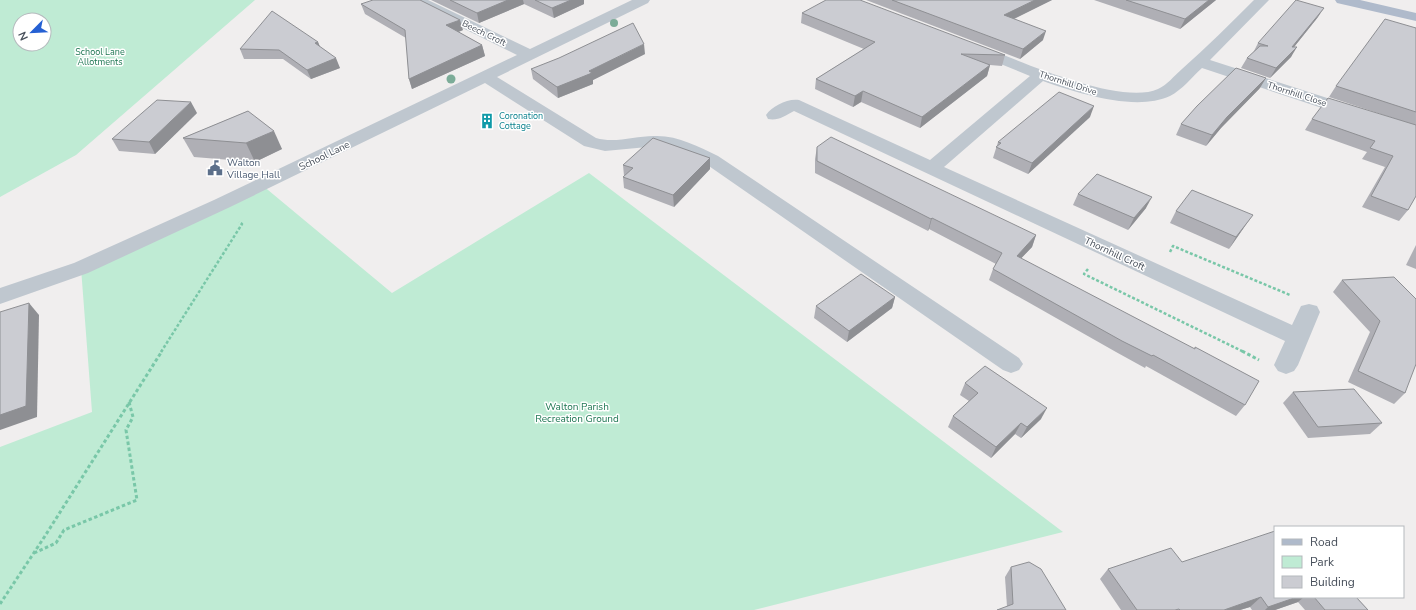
<svg xmlns="http://www.w3.org/2000/svg" width="1416" height="610" font-family="'Nunito Sans',sans-serif">
  <style>
    .green { fill: #bfebd4; fill-rule: evenodd }
    .lines { fill: none; stroke-linecap: round; stroke-linejoin: round }
    .path-far1 { stroke: #79c7a8; stroke-width: 2.5; stroke-dasharray: 3 2; stroke-linecap: butt }
    .path { stroke: #79c7a8; stroke-width: 3; stroke-dasharray: 3.5 2.5; stroke-linecap: butt }
    .minor { fill: #bfc7cf; fill-rule: evenodd }
    .major { fill: #afbacb; fill-rule: evenodd }
    .tree { fill: #7cac98 }
    .wall { fill: #afafb5 }
    .shaded-wall { fill: #8e8f93 }
    .building { fill: #cbccd2; stroke: #8e8f93 }
    .labels { text-anchor: middle; stroke-width: 3; stroke-linejoin: round; paint-order: stroke }
    .far-street-label { font-size: 9px; fill: #474f5a; stroke: #fff }
    .far-park-label { font-size: 9px; fill: #1d7652; stroke: #fff }
    .far-culture-label { font-size: 9px; fill: #0d838f; stroke: #fff; text-anchor: start }
    .street-label { font-size: 10px; fill: #474f5a; stroke: #fff }
    .service-label { font-size: 10px; fill: #4e5e75; stroke: #fff; text-anchor: start }
    .park-label { font-size: 10px; fill: #1d7652; stroke: #fff }
  </style>
  <rect width="100%" height="100%" fill="#f0eeee"/>
  <!-- green -->
  <g class="green">
    <path d="M0,0H255L76,155L0,197ZM20,20H44V44H20Z"/>
    <polygon points="589,173 1063,532 754,610 0,610 0,447 92,412 81,268 262,185 392,293"/>
  </g>
  <g class="lines">
    <!-- path-far1 -->
    <g class="path-far1">
      <polyline points="1170,252 1173,246 1290,295"/>
      <polyline points="1088,269 1084,274 1244,352"/>
      <polyline points="161,352 242,224 239,222"/>
    </g>
    <!-- path -->
    <g class="path">
      <polyline points="1242,351 1259,360"/>
      <polyline points="34,553 56,543 64,530 137,500 126,430 133,417 129,402"/>
      <polyline points="0,604 45,536 162,351"/>
    </g>
    <!-- minor -->
    <g class="minor">
      <path d="M410,0H428L530,49L632,0H650L648,3L497,77L596,138C616,144 637,135 657,136C679,136 699,147 718,156L1019,358L1023,364L1019,370L1011,373L1003,370L706,164L677,150L658,146L605,151L584,146L485,83L228,208L88,273L0,304V288L74,263L214,200L517,55L412,3Z"/>
      <path d="M1254,0H1269L1210,60L1358,108L1360,112L1358,116L1352,117L1346,116L1202,68C1192,77 1182,90 1170,96C1136,112 1077,93 1043,81L944,167L1292,325L1301,306L1309,304L1317,306L1320,312L1298,365L1294,371L1286,374L1278,371L1274,365L1285,341L794,111C785,116 778,121 768,119L766,115C772,106 788,98 799,100L930,160L1030,76L971,52L968,49L971,46L976,44L981,46C1020,61 1120,106 1158,89C1167,85 1174,76 1182,69C1207,47 1230,24 1254,0Z"/>
    </g>
    <!-- major -->
    <polygon class="major" points="1335,0 1360,0 1416,13 1416,21 1337,3"/>
  </g>
  <!-- trees -->
  <g class="tree">
    <circle cx="614" cy="23" r="4"/>
    <circle cx="451" cy="79" r="4.5"/>
  </g>
  <!-- wall -->
  <g class="wall">
    <polygon points="431,0 584,0 584,4 554,18 524,4 479,23"/>
    <polygon points="866,0 1052,0 1014,19 1043,40 1020,59"/>
    <polygon points="1094,0 1216,0 1180,29"/>
    <polygon points="361,4 463,30 458,32 482,45 485,56 412,89 409,79 406,38 365,14"/>
    <polygon points="802,13 1005,55 1002,66 990,65 987,76 920,128 861,102 853,107 815,89 816,79 864,49 801,23"/>
    <polygon points="1318,17 1294,47 1291,57 1270,78 1241,68 1247,58 1253,53 1258,43"/>
    <polygon points="1416,28 1416,196 1408,210 1399,221 1362,207 1385,167 1362,159 1367,152 1305,130 1312,119 1405,122 1329,97 1336,86"/>
    <polygon points="318,42 320,47 340,68 311,79 283,59 244,59 240,49"/>
    <polygon points="645,54 593,80 593,84 558,98 533,79 531,69"/>
    <polygon points="1260,88 1221,128 1206,146 1176,135 1181,124"/>
    <polygon points="248,111 282,149 255,162 194,157 183,138"/>
    <polygon points="197,113 155,154 119,151 112,139"/>
    <polygon points="1090,117 1028,174 993,158 998,142"/>
    <polygon points="817,147 1036,235 1032,247 1021,258 1245,405 1236,416 1146,366 1145,368 1116,352 989,280 993,269 996,264 929,229 928,231 815,173 815,159"/>
    <polygon points="710,158 710,169 674,207 624,188 623,177 624,176 623,165"/>
    <polygon points="1078,194 1146,208 1128,230 1073,205"/>
    <polygon points="1176,211 1245,226 1229,249 1170,223"/>
    <polygon points="1416,245 1416,269 1406,265"/>
    <polygon points="1342,280 1416,299 1405,393 1394,404 1348,382 1370,332 1333,292"/>
    <polygon points="895,297 892,308 847,342 814,318 816,306"/>
    <polygon points="965,383 1041,419 1021,438 1015,434 991,458 948,427 953,416 969,401 960,395"/>
    <polygon points="1293,392 1382,423 1370,434 1308,438 1283,403"/>
    <polygon points="1182,562 1275,597 1356,597 1368,610 1305,610 1298,602 1275,610 1252,610 1250,607 1240,610 1121,610 1100,579 1108,569"/>
    <polygon points="1011,567 1066,610 1007,607 1005,577"/>
  </g>
  <!-- shaded-wall -->
  <g class="shaded-wall">
    <polygon points="508,0 523,0 524,4 479,23 477,13"/>
    <polygon points="571,0 584,0 584,4 554,18 552,8"/>
    <polygon points="1035,0 1052,0 1001,25 1004,15"/>
    <polygon points="1209,0 1216,0 1180,29 1185,19"/>
    <polygon points="1324,8 1318,17 1286,57 1292,47"/>
    <polygon points="460,20 463,30 449,36 446,25"/>
    <polygon points="1046,31 1043,40 1020,59 1023,49"/>
    <polygon points="318,42 322,52 315,43"/>
    <polygon points="644,44 645,54 593,80 593,84 558,98 557,87"/>
    <polygon points="482,45 485,56 412,89 409,79"/>
    <polygon points="1297,47 1291,57 1270,78 1276,68"/>
    <polygon points="336,58 340,68 311,79 307,70"/>
    <polygon points="990,65 987,76 920,128 922,117"/>
    <polygon points="1266,78 1260,88 1221,128 1206,146 1212,135 1227,117"/>
    <polygon points="863,91 861,102 853,107 855,96"/>
    <polygon points="191,102 197,113 155,154 149,142"/>
    <polygon points="1094,106 1090,117 1028,174 1032,163"/>
    <polygon points="274,131 282,149 255,162 246,143"/>
    <polygon points="710,158 710,169 674,207 673,195"/>
    <polygon points="1152,197 1146,208 1128,230 1134,218"/>
    <polygon points="1253,215 1245,226 1229,249 1236,237"/>
    <polygon points="932,218 929,229 928,231 931,219"/>
    <polygon points="1036,235 1032,247 1013,267 1017,256"/>
    <polygon points="895,297 892,308 847,342 849,331"/>
    <polygon points="29,303 39,315 37,417 0,430 0,415"/>
    <polygon points="1047,408 1041,419 1021,438 1027,427"/>
    <polygon points="1021,423 1015,434 991,458 996,447"/>
    <polygon points="1261,597 1250,607 1240,610 1224,610"/>
    <polygon points="1297,597 1304,597 1298,602 1275,610 1265,610 1268,607"/>
  </g>
  <!-- building -->
  <g class="building">
    <polygon points="373,0 420,0 460,20 446,25 482,45 409,79 405,30 361,4"/>
    <polygon points="450,0 508,0 477,13"/>
    <polygon points="535,0 571,0 552,8"/>
    <polygon points="826,0 860,0 1005,55 961,54 990,65 922,117 863,91 855,96 816,79 875,42 802,13"/>
    <polygon points="892,0 1035,0 1004,15 1046,31 1023,49"/>
    <polygon points="1126,0 1209,0 1185,19"/>
    <polygon points="1296,0 1324,8 1292,47 1297,47 1276,68 1247,58 1260,46 1268,46 1258,43"/>
    <polygon points="272,11 318,42 315,43 336,58 307,70 279,50 240,49"/>
    <polygon points="1385,19 1416,28 1416,112 1336,86"/>
    <polygon points="633,23 644,44 589,71 592,73 557,87 531,69 559,58"/>
    <polygon points="1236,68 1266,78 1227,117 1212,135 1181,124 1197,106"/>
    <polygon points="1059,92 1094,106 1032,163 996,147 1001,143 998,142"/>
    <polygon points="1328,98 1416,125 1416,196 1408,210 1371,196 1393,156 1370,148 1375,141 1312,119"/>
    <polygon points="157,100 191,102 149,142 112,139"/>
    <polygon points="248,111 274,131 246,143 183,138"/>
    <polygon points="831,137 1036,235 1017,256 1195,349 1195,347 1259,381 1245,405 1153,355 1152,356 1122,341 993,269 1002,253 932,218 931,219 817,161 817,147"/>
    <polygon points="653,138 710,158 673,195 623,177 633,168 623,165"/>
    <polygon points="1097,174 1152,197 1134,218 1078,194"/>
    <polygon points="1192,190 1253,215 1236,237 1176,211"/>
    <polygon points="861,274 895,297 849,331 816,306"/>
    <polygon points="1394,277 1416,299 1416,364 1405,393 1358,371 1380,321 1342,280"/>
    <polygon points="29,303 26,406 0,415 0,312"/>
    <polygon points="985,366 1047,408 1027,427 1021,423 996,447 953,416 978,393 965,383"/>
    <polygon points="1354,389 1382,423 1318,427 1293,392"/>
    <polygon points="1275,531 1275,597 1297,597 1268,607 1261,597 1224,610 1180,610 1179,609 1175,610 1137,610 1108,569 1171,548 1182,562"/>
    <polygon points="1029,562 1041,569 1066,610 997,610 1013,604 1011,567"/>
    <polygon points="1314,597 1356,597 1368,610 1325,610"/>
  </g>
  <!-- icons -->
  <defs>
    <g id="building-bare" transform="scale(1.2)"><path d="M-4-6H4V6H1V3H-1V6H-4ZM-2.5-4.3h1.7v1.8h-1.7ZM.8-4.3h1.7v1.8H.8ZM-2.5-1h1.7V.8h-1.7ZM.8-1h1.7V.8H.8Z" fill="#0f9aa8" stroke="#fff" stroke-width="2.5" paint-order="stroke"/></g>
    <g id="civic-bare" transform="scale(1.2)"><path d="M-.6-6.5H3V-4.5H.6V-3L4-1V1h2V6H-6V1h2V-1L-.6-3ZM-1.2 2.5V6h2.4V2.5Z" fill="#5c6f8a" stroke="#fff" stroke-width="2.5" paint-order="stroke"/></g>
  </defs>
  <g fill-rule="evenodd">
    <use href="#building-bare" x="487" y="121"/>
    <use href="#civic-bare" x="215" y="168"/>
  </g>
  <g class="labels">
    <!-- far-street labels -->
    <g class="far-street-label">
      <text transform="translate(484 33) rotate(26)" y="3">Beech Croft</text>
      <text transform="translate(1068 83) rotate(18)" y="3">Thornhill Drive</text>
      <text transform="translate(1297 94) rotate(18)" y="3">Thornhill Close</text>
    </g>
    <!-- far-park labels -->
    <g class="far-park-label">
      <text x="100" y="55">School Lane<tspan x="100" dy="10">Allotments</tspan></text>
    </g>
    <!-- far-culture labels -->
    <g class="far-culture-label">
      <text x="499" y="119">Coronation<tspan x="499" dy="10">Cottage</tspan></text>
    </g>
    <!-- street labels -->
    <g class="street-label">
      <text transform="translate(324 155) rotate(-26)" y="4">School Lane</text>
      <text transform="translate(1115 253) rotate(25)" y="4">Thornhill Croft</text>
    </g>
    <!-- service labels -->
    <g class="service-label">
      <text x="227" y="166">Walton<tspan x="227" dy="12">Village Hall</tspan></text>
    </g>
    <!-- park labels -->
    <g class="park-label">
      <text x="577" y="410">Walton Parish<tspan x="577" dy="12">Recreation Ground</tspan></text>
    </g>
  </g>
  <!-- legend -->
  <rect x="1274" y="526" width="130" height="72" fill="#ffffff" stroke="#b5b9bd"/>
  <rect x="1282" y="539" width="20" height="6" fill="#afbacb" stroke="#b5b9bd"/>
  <text x="1310" y="546" font-size="12" fill="#474f5a">Road</text>
  <rect x="1282" y="556" width="20" height="12" fill="#bfebd4" stroke="#b5b9bd"/>
  <text x="1310" y="566" font-size="12" fill="#474f5a">Park</text>
  <rect x="1282" y="576" width="20" height="12" fill="#cbccd2" stroke="#b5b9bd"/>
  <text x="1310" y="586" font-size="12" fill="#474f5a">Building</text>
  <!-- north arrow -->
  <g transform="translate(32 32) rotate(246)"><circle r="19" fill="#ffffff" stroke="#b5b9bd"/>
  <path d="M0-3L7 15L0 10L-7 15Z" fill="#2560d3"/>
  <text y="-6" font-size="11" font-weight="bold" text-anchor="middle" fill="#474f5a">N</text>
  </g>
</svg>
